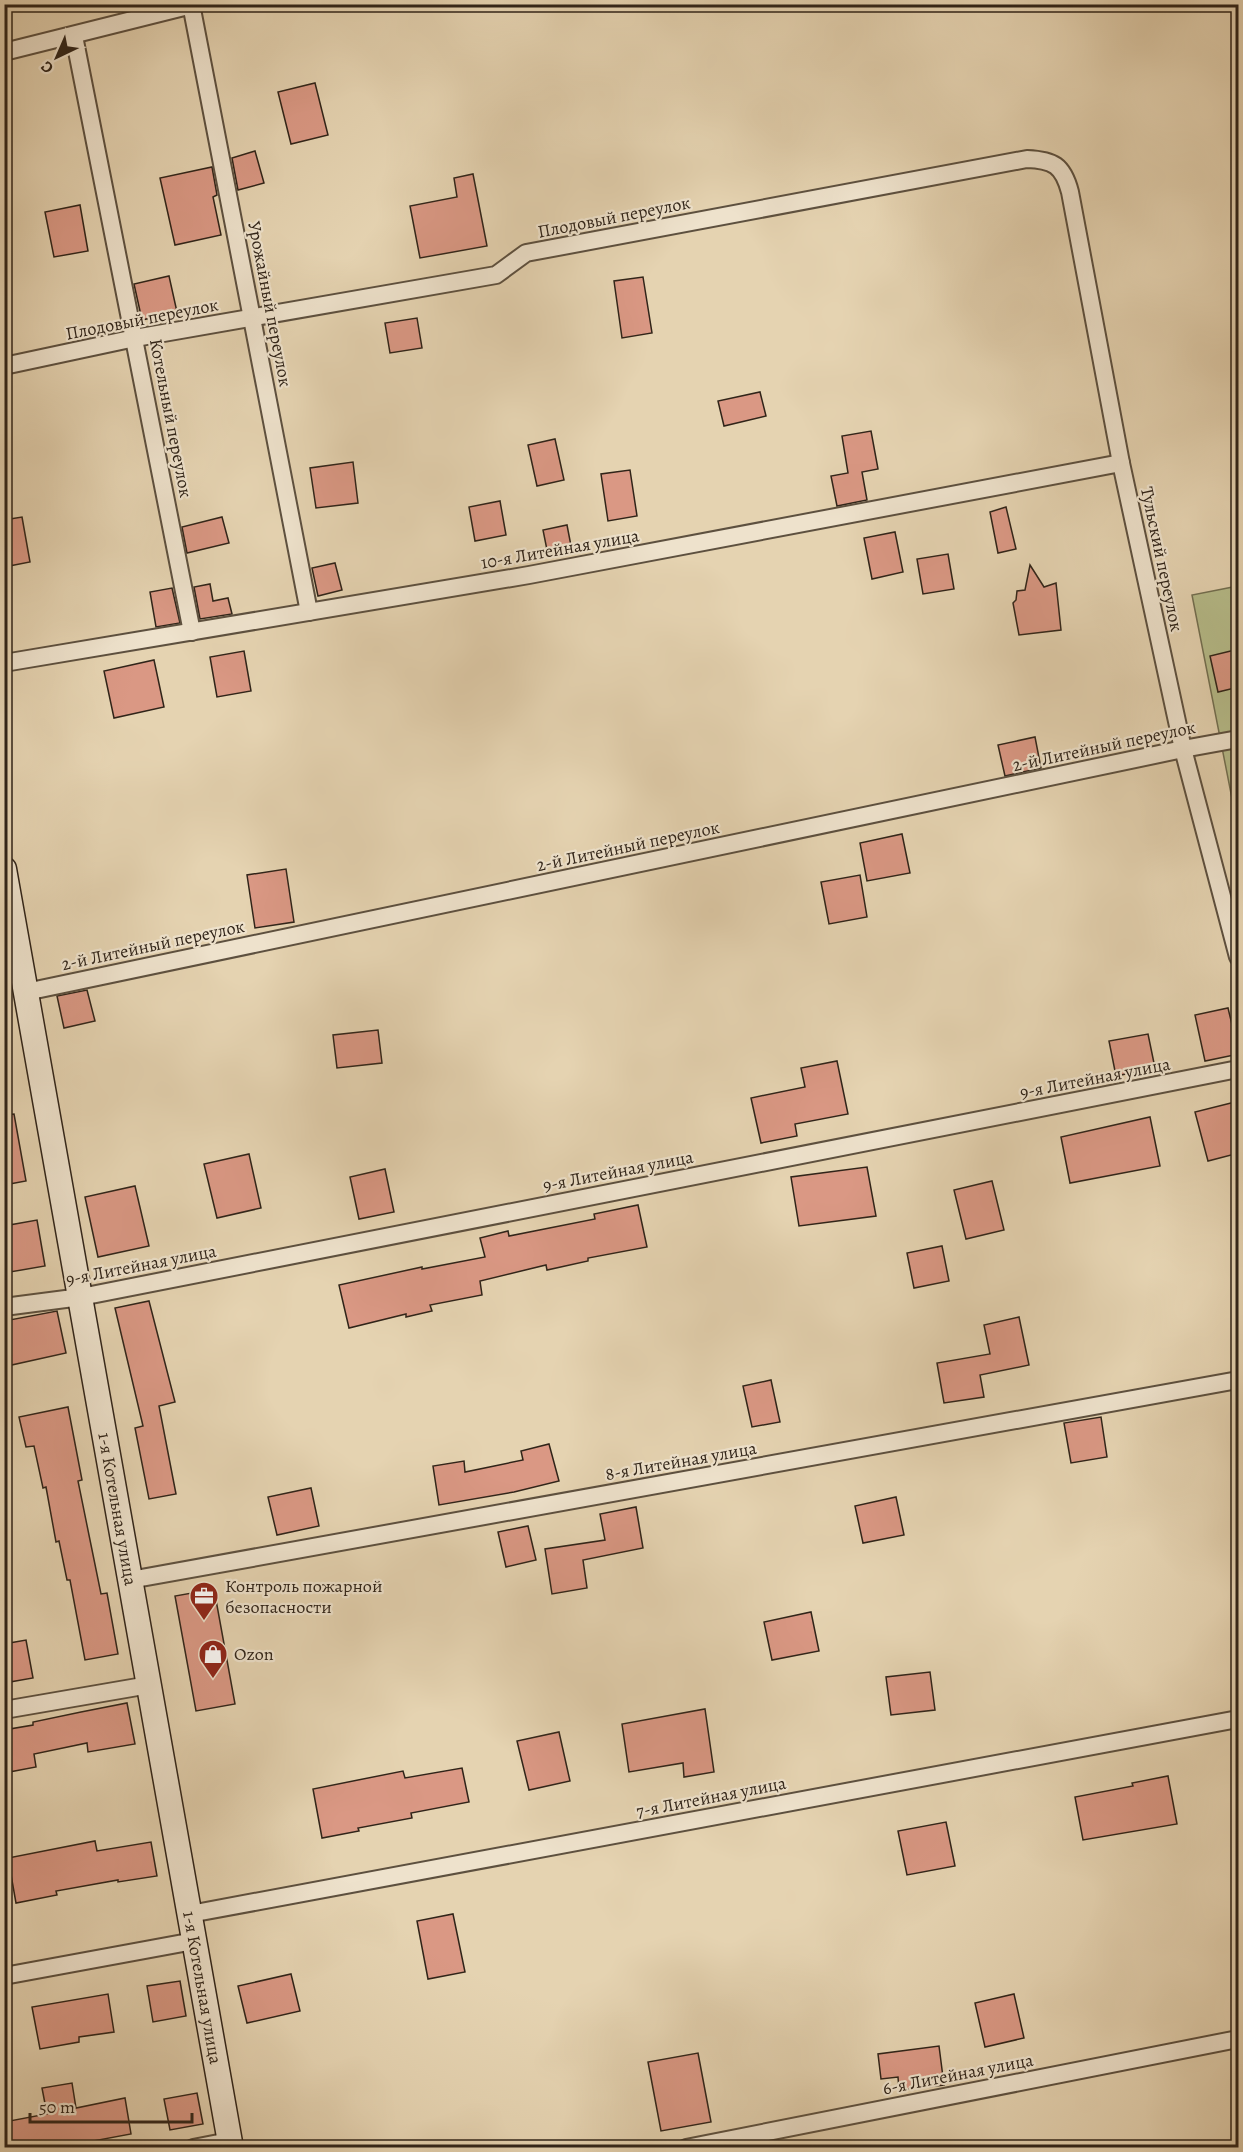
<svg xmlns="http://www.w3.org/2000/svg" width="1243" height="2152" font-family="Alegreya,serif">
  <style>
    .green { fill: #b6bc8a; stroke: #737052; stroke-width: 1.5 }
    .building { fill: #da9884; stroke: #302419; stroke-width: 1.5 }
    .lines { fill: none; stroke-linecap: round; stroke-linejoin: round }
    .street-casing { stroke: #5d503f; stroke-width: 20 }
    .secondary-casing { stroke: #302419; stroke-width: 27 }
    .street { stroke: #eee2cc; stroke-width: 16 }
    .secondary { stroke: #eee2cc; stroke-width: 24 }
    .labels { text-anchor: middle; stroke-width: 4.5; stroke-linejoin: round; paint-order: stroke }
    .street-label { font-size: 18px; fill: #302419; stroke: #eee2cc }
    .poi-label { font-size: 18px; fill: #302419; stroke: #eee2cc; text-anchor: start }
  </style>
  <rect width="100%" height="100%" fill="#e5d3b1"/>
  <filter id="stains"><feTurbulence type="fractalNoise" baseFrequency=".00333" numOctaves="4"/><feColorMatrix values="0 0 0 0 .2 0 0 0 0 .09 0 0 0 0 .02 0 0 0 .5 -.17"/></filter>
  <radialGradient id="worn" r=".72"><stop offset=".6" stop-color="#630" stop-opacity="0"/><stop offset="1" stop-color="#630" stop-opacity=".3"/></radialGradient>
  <!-- green -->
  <polygon class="green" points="1238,586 1238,829 1192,595"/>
  <!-- building -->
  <g class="building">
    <polygon points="315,83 328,135 291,144 278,92"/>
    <polygon points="255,151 264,183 238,190 232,158"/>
    <polygon points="212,167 217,195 213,197 221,235 175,245 160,178"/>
    <polygon points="473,174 487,246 420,258 410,206 457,197 454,178"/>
    <polygon points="80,205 88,251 54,257 45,212"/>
    <polygon points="169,276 177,312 142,320 134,284"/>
    <polygon points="643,277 652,333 622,338 614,281"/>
    <polygon points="417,318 422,348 390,353 385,323"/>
    <polygon points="760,392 766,416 724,426 718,401"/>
    <polygon points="871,431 878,469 862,472 867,500 837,506 831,476 848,473 842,436"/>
    <polygon points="555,439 564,480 537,486 528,445"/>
    <polygon points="353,462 358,503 316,508 310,468"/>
    <polygon points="630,470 637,516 608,521 601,474"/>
    <polygon points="500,501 506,535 475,541 469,507"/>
    <polygon points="1006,507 1016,549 998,553 990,512"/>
    <polygon points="22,517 30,562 4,567 4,520"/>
    <polygon points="222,517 229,543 187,553 182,527"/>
    <polygon points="567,525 572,551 548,555 543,530"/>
    <polygon points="895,532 903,572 872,579 864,538"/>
    <polygon points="948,554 954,589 923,594 917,559"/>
    <polygon points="335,563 342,590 318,596 312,568"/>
    <polygon points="1030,565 1044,587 1056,583 1061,630 1019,635 1013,603 1016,600 1017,591 1025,590"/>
    <polygon points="210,584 213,601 228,598 232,614 200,619 194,587"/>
    <polygon points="172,588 180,623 156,627 150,592"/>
    <polygon points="1239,649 1239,687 1218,692 1210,656"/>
    <polygon points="244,651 251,691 217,697 210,657"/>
    <polygon points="154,660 164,707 114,718 104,671"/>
    <polygon points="1035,737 1041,768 1005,776 998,745"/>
    <polygon points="902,834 910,873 867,881 860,843"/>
    <polygon points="286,869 294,922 255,928 247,875"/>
    <polygon points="860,875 867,917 829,924 821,882"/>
    <polygon points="87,990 95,1021 64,1028 57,996"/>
    <polygon points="1228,1008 1239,1054 1205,1061 1195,1015"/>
    <polygon points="378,1030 382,1063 337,1068 333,1035"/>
    <polygon points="1148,1034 1155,1068 1116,1076 1109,1041"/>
    <polygon points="837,1061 848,1114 795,1124 797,1136 761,1143 751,1098 805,1087 801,1068"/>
    <polygon points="1239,1101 1239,1153 1208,1161 1195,1112"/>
    <polygon points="14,1114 26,1181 4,1185 4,1115"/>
    <polygon points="1150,1117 1160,1166 1070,1183 1061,1137"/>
    <polygon points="249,1154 261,1208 217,1218 204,1164"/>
    <polygon points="867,1167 876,1216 799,1226 791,1177"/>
    <polygon points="385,1169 394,1212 359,1219 350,1177"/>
    <polygon points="992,1181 1004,1230 966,1239 954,1190"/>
    <polygon points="135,1186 149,1246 98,1257 85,1197"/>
    <polygon points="638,1205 647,1247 588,1258 588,1261 547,1270 546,1265 480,1281 482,1295 430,1305 432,1311 406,1317 406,1314 349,1328 339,1285 422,1267 422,1269 485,1257 480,1238 508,1231 509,1236 595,1219 594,1214"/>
    <polygon points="37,1220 45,1266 10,1272 4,1243 4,1226"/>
    <polygon points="942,1246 949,1281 914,1288 907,1253"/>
    <polygon points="149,1301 175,1402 159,1406 176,1494 149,1499 135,1428 143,1426 115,1308"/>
    <polygon points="57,1311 66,1353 7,1366 4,1355 4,1321"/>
    <polygon points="1019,1317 1029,1365 980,1375 984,1397 944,1403 937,1363 990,1354 984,1325"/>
    <polygon points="771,1380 780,1422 752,1427 743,1386"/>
    <polygon points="68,1407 82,1480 78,1481 90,1540 101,1594 107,1593 118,1654 85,1660 70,1580 67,1580 59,1541 56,1542 46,1487 43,1488 34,1446 26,1447 19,1417"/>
    <polygon points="1101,1417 1107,1457 1071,1463 1064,1423"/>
    <polygon points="549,1444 559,1481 514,1492 439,1505 433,1466 464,1461 465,1472 523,1460 521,1451"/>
    <polygon points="311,1488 319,1526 277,1535 268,1497"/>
    <polygon points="896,1497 904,1535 863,1543 855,1506"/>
    <polygon points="636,1507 643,1548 583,1560 587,1588 552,1594 545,1549 605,1540 600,1514"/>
    <polygon points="528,1526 536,1560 506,1567 498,1532"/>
    <polygon points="214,1589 235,1704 196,1711 175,1596"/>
    <polygon points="811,1612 819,1651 772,1660 764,1622"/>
    <polygon points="26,1640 33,1678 4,1683 4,1644"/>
    <polygon points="930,1672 935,1710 891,1715 886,1677"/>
    <polygon points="127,1703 135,1744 88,1752 87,1743 34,1754 36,1767 4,1773 4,1730 33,1725 33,1722 81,1712"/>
    <polygon points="705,1709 714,1772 684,1777 683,1763 629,1772 622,1724"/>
    <polygon points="559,1732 570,1781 529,1790 517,1741"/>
    <polygon points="462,1768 469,1802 411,1813 412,1818 358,1828 359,1831 322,1838 313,1789 403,1771 405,1778"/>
    <polygon points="1168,1776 1177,1824 1083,1840 1075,1797 1133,1786 1132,1783"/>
    <polygon points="946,1822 955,1866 907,1875 898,1831"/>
    <polygon points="95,1841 97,1851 151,1842 157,1876 118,1882 118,1880 56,1891 57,1895 16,1903 8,1858"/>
    <polygon points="453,1914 465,1972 428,1979 417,1921"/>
    <polygon points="291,1974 300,2011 247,2023 238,1986"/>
    <polygon points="180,1981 186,2016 153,2022 147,1986"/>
    <polygon points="108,1994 114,2032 79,2037 79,2042 40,2049 32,2007"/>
    <polygon points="1014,1994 1024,2038 985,2047 975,2003"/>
    <polygon points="939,2046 944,2085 899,2090 898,2077 881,2079 878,2054"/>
    <polygon points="698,2053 711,2122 661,2131 648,2062"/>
    <polygon points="72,2083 76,2108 125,2098 131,2134 82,2143 83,2148 4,2148 4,2122 47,2114 42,2088"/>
    <polygon points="197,2093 203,2124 170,2130 164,2099"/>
  </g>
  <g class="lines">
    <!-- street casing -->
    <g class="street-casing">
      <g id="street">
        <polyline points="191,4 309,612"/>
        <polyline points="74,36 192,632"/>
        <polyline points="4,52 196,4"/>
        <path d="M4,366L135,338L496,275L526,253L1027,159C1053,160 1063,165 1070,192L1121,463L1183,749L1238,957"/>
        <polyline points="4,663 529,575 1121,463"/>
        <polyline points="26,992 1183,749 1238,739"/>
        <polyline points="4,1307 81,1297 1238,1069"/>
        <polyline points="130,1580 1238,1380"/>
        <polyline points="4,1710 149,1685"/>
        <polyline points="190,1914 1238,1719"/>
        <polyline points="4,1976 194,1941"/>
        <polyline points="193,2148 229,2141"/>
        <polyline points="686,2148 1238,2039"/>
      </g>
    </g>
    <!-- secondary casing -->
    <g class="secondary-casing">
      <g id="secondary">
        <path id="s1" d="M4,869L231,2148"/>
      </g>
    </g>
    <!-- street -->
    <use href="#street" class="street"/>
    <!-- secondary -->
    <use href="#secondary" class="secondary"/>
  </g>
  <!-- icons -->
  <defs>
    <g id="office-pin" transform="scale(1.5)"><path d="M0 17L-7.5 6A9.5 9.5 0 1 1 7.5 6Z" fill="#8f2418" stroke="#eee2cc"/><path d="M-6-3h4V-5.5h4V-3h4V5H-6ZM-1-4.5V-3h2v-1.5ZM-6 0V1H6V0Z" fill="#fff"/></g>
    <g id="shop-pin" transform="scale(1.5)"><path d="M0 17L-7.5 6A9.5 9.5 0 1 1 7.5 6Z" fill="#8f2418" stroke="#eee2cc"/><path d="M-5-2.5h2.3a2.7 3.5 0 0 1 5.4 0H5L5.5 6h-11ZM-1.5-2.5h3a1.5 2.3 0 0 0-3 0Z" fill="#fff"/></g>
  </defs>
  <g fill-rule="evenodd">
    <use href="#office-pin" x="204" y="1596"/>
    <use href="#shop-pin" x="213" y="1654"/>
  </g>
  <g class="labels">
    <!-- street labels -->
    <g class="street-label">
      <text transform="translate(614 217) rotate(-11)" y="6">Плодовый переулок</text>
      <text transform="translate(270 304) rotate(79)" y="6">Урожайный переулок</text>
      <text transform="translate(142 319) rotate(-11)" y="6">Плодовый переулок</text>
      <text transform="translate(171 418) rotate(79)" y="6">Котельный переулок</text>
      <text transform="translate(560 549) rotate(-10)" y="6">10-я Литейная улица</text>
      <text transform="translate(1162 559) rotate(78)" y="6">Тульский переулок</text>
      <text transform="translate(1104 746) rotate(-12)" y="6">2-й Литейный переулок</text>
      <text transform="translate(628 846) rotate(-12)" y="6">2-й Литейный переулок</text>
      <text transform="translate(153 945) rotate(-12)" y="6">2-й Литейный переулок</text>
      <text transform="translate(1095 1078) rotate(-11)" y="6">9-я Литейная улица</text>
      <text transform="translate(618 1171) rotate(-11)" y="6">9-я Литейная улица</text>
      <text transform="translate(141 1265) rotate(-11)" y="6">9-я Литейная улица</text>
      <text transform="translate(681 1461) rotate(-10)" y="6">8-я Литейная улица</text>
      <text dy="6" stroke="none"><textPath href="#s1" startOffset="650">1-я Котельная улица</textPath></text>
      <text transform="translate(711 1797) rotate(-11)" y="6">7-я Литейная улица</text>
      <text dy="6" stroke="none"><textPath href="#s1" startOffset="1136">1-я Котельная улица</textPath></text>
      <text transform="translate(958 2074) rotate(-11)" y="6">6-я Литейная улица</text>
    </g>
    <!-- poi labels -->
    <g class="poi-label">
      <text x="225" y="1592">Контроль пожарной<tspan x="225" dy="21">безопасности</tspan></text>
      <text x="234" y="1660">Ozon</text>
    </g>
  </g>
  <!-- margin -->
  <rect width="1243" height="2152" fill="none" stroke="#e5d3b1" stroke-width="24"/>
  <rect x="6" y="6" width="1231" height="2140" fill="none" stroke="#302419" stroke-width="3"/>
  <rect x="12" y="12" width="1219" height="2128" fill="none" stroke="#302419" stroke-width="1.5"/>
  <!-- north arrow -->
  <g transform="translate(57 57) rotate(224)" stroke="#eee2cc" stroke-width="4.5" paint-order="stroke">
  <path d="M0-4.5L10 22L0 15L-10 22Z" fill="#302419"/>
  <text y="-9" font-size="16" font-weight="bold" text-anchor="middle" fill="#302419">С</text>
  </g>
  <!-- scale -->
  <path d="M30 2113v9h162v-9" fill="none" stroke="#302419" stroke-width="3"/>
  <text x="39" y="2113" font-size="18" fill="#302419" stroke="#eee2cc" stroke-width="4.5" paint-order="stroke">50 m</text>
  <rect width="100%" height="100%" filter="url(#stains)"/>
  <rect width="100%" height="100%" fill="url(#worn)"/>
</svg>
